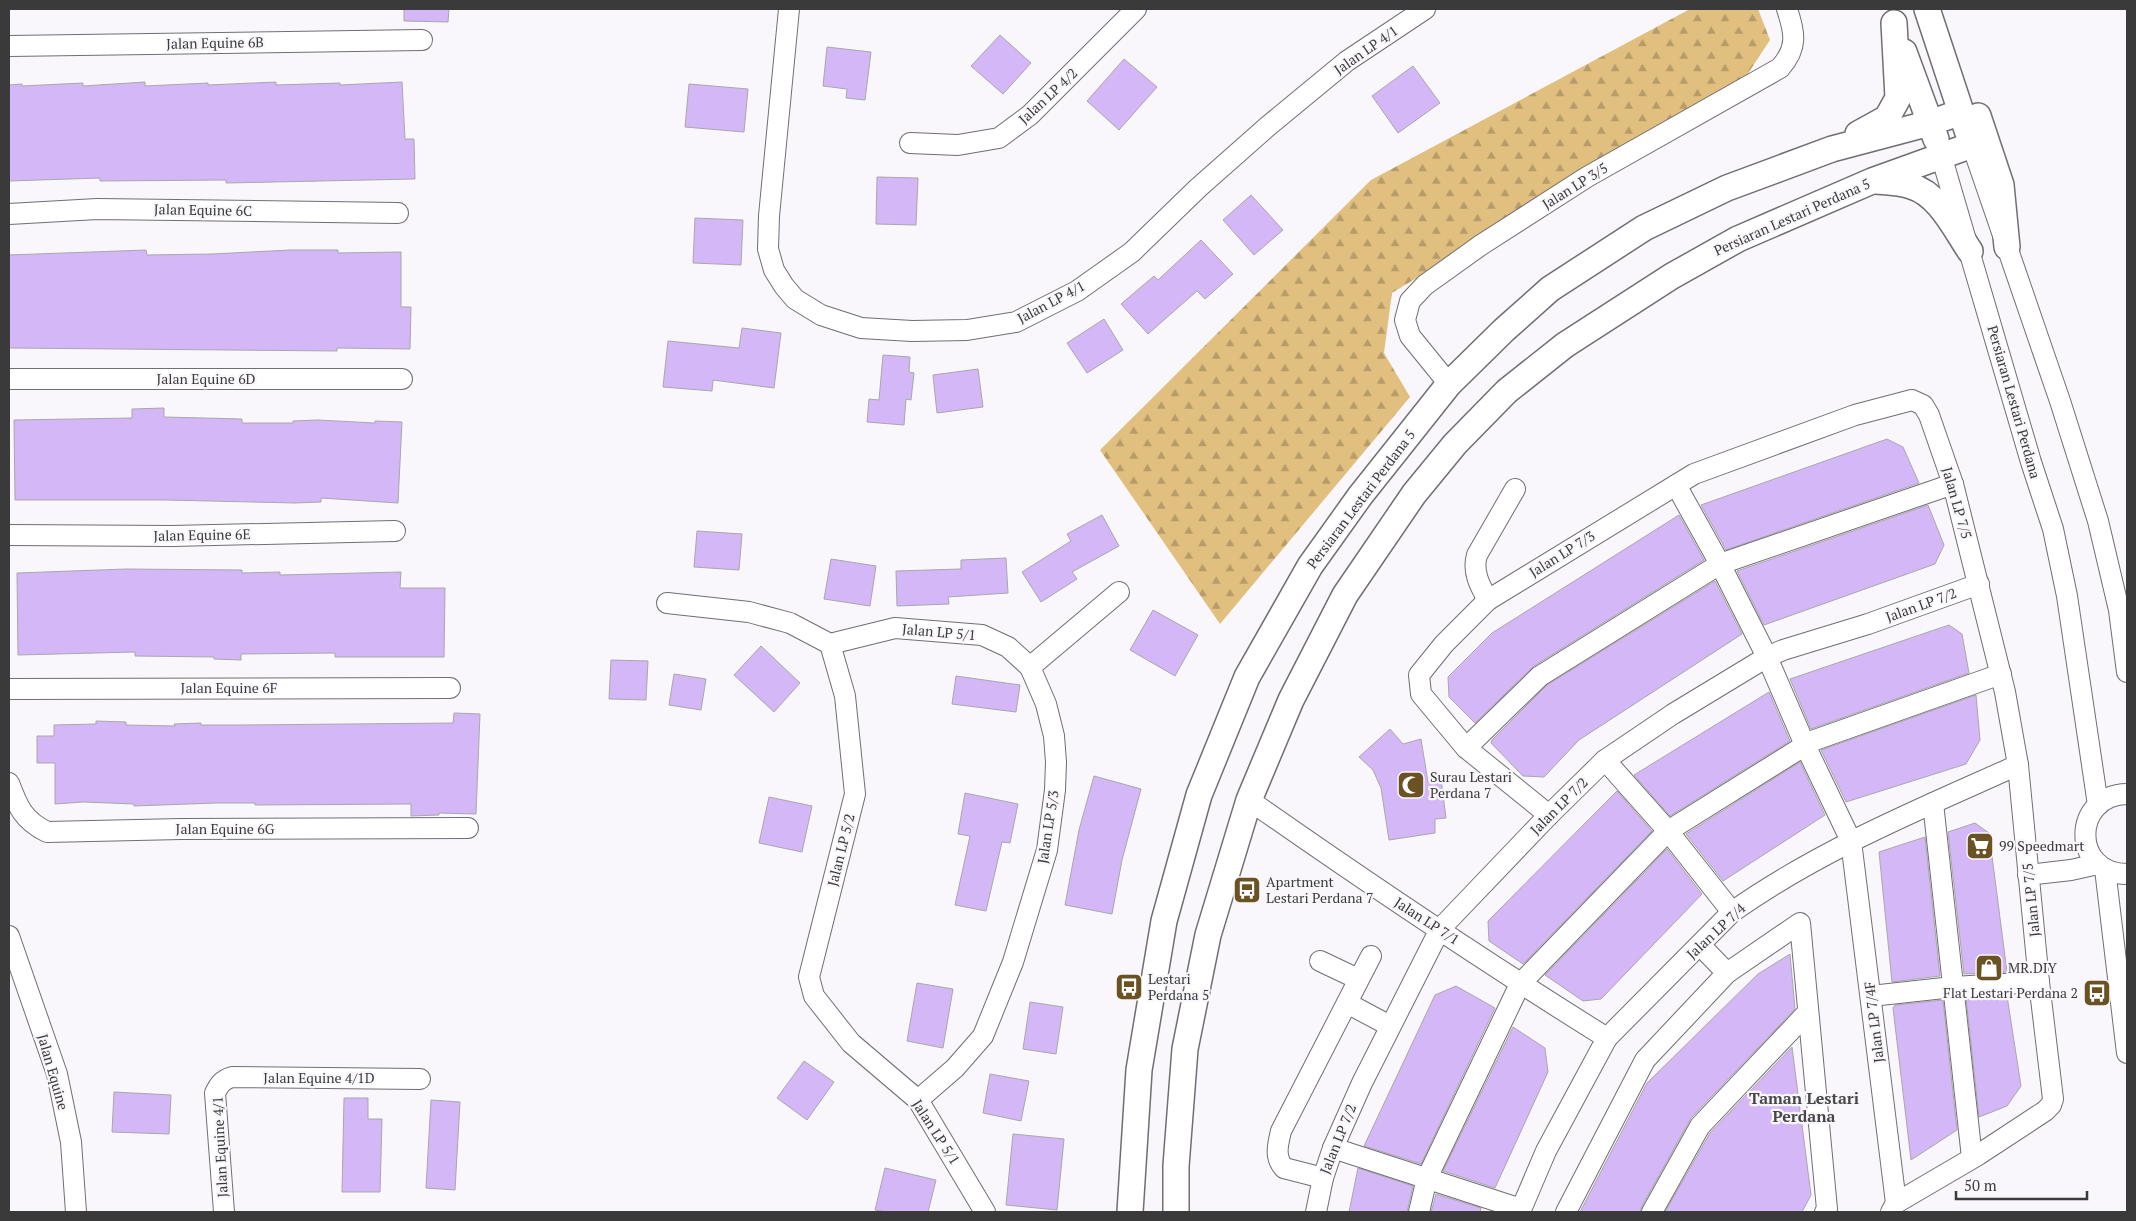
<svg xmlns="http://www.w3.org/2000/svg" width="2136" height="1221" font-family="'PT Serif',serif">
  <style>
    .forest { fill: url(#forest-firs) }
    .building { fill: #d3b7f7; stroke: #a9a7ab }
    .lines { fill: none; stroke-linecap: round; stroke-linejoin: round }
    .minor-casing { stroke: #706e72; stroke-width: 22 }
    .major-casing { stroke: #706e72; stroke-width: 28 }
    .minor { stroke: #fff; stroke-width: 20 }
    .major { stroke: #fff; stroke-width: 25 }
    .labels { text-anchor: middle; stroke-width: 4.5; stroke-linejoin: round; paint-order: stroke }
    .street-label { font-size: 14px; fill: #3a3a3b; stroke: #f9f7fb }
    .poi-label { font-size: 14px; fill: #3a3a3b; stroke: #f9f7fb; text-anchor: start }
    .quarter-label { font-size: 16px; font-weight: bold; fill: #474649; stroke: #f9f7fb }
  </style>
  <defs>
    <pattern id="forest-firs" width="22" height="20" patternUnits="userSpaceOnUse" patternTransform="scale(1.25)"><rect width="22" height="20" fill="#e1bf7f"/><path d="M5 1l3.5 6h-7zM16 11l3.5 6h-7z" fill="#b79c69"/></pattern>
  </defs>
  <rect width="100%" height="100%" fill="#f9f7fb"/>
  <!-- forest -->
  <polygon class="forest" points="1690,9 1758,9 1770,40 1745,78 1392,293 1384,353 1410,397 1220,624 1100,450 1371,180"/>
  <!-- building -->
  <g class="building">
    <polygon points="404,9 449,9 448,22 404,21"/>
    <polygon points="1000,35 1031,63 1003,94 971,66"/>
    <polygon points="827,47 871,52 865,100 846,98 847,89 823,86"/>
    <polygon points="1124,59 1157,87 1119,130 1087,101"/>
    <polygon points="1413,66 1440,103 1398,133 1372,96"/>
    <polygon points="145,82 145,86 208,83 208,85 276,82 276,85 340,83 340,85 402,82 405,139 414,139 415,179 226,183 226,180 100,181 100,178 9,181 9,85 22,84 22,86 83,83 83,86"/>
    <polygon points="689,84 748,89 744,132 685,127"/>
    <polygon points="877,177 918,178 916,225 876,224"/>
    <polygon points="1251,195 1283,230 1254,255 1223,220"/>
    <polygon points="695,218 743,220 741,265 693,263"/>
    <polygon points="1201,240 1233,274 1205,299 1197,291 1148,334 1121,304 1154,276 1158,280"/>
    <polygon points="146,250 147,255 212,254 290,250 338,250 338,253 401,252 401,307 411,307 410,349 337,348 337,351 9,348 9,255"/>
    <polygon points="1104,319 1123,350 1087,373 1067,343"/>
    <polygon points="742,328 781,333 774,388 713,380 712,391 663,387 668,341 739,348"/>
    <polygon points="883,355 910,357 909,372 914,373 911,400 906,399 904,425 867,422 869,399 879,400"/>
    <polygon points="978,369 983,407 937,413 933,375"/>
    <polygon points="164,408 164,417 242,419 242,423 293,423 293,421 318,420 375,423 375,421 402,422 398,503 321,498 321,502 295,503 165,500 15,500 14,420 132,418 132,409"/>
    <polygon points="1887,439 1903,447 1919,483 1726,550 1701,505"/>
    <polygon points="1928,505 1944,545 1935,564 1764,625 1737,571"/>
    <polygon points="1102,515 1119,546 1072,572 1077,579 1041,602 1022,572 1071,541 1067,534"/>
    <polygon points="1679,515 1704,560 1534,666 1475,723 1449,697 1448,677 1492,633"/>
    <polygon points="697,531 742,534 739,570 694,567"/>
    <polygon points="1006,558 1008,593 948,597 949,604 897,606 896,571 961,569 961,560"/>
    <polygon points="831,559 876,566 870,606 824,599"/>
    <polygon points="126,569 242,570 242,573 280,572 280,575 401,572 400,588 445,588 444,657 335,657 335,653 241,654 241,660 214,659 214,657 135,656 135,652 18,655 17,573"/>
    <polygon points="1715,581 1742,634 1579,740 1544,777 1523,776 1491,743 1492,740 1547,685"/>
    <polygon points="1153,610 1198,635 1175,676 1130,650"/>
    <polygon points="1949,625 1962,634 1969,673 1811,729 1790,679"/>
    <polygon points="761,646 800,683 774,712 734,675"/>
    <polygon points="611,660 648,661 646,700 609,699"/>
    <polygon points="674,674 706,679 701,710 669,705"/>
    <polygon points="956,676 1020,685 1016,712 952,704"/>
    <polygon points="1769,692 1790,741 1670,816 1634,775"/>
    <polygon points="1976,695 1980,740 1966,764 1846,802 1821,750"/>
    <polygon points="454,713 480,714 476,814 439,813 439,815 411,816 411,804 255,805 255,803 216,803 134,806 134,804 83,802 55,804 55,763 37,763 37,736 54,736 54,725 96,724 96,721 126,722 126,725 175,726 174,724 201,723 201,725 242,725 453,723"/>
    <polygon points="1390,729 1403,744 1421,739 1428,782 1441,779 1446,818 1435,819 1435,833 1389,840 1381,788 1373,770 1359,757"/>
    <polygon points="1800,762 1825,815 1723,881 1686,834"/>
    <polygon points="1094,776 1141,789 1122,860 1112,914 1065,905 1079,830"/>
    <polygon points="1617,791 1652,831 1523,964 1489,941 1488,921"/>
    <polygon points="965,793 1018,804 1010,843 1002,842 986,911 955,905 970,836 958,834"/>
    <polygon points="769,797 812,806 802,852 759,843"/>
    <polygon points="1975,823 1989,833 2007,972 1964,974 1948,832"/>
    <polygon points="1925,837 1940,976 1892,982 1879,852"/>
    <polygon points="1667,849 1702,894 1601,999 1583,1001 1545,975"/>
    <polygon points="1790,954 1795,1009 1691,1118 1642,1206 1640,1212 1580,1212 1647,1083 1758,974"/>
    <polygon points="917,983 953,989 943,1048 907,1041"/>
    <polygon points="1456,986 1495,1008 1421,1164 1364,1146 1435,995"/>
    <polygon points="2007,996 2021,1086 2007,1106 1979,1117 1966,998"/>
    <polygon points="1943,1000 1957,1130 1911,1160 1893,1008 1895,1005"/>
    <polygon points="1030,1002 1063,1007 1056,1054 1023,1049"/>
    <polygon points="1513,1027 1545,1048 1548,1072 1495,1188 1443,1171"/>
    <polygon points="1792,1047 1811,1195 1802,1212 1665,1212 1710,1133"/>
    <polygon points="804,1061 834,1082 807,1120 777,1098"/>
    <polygon points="990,1074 1029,1081 1021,1121 983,1113"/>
    <polygon points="114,1092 171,1095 169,1134 112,1132"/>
    <polygon points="344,1098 368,1098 368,1119 382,1119 380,1192 342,1192"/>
    <polygon points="431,1100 460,1102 455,1190 426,1188"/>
    <polygon points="1013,1134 1064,1139 1057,1210 1006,1205"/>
    <polygon points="885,1168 936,1180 928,1212 886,1212 875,1210"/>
    <polygon points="1358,1168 1413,1186 1407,1212 1349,1212"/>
    <polygon points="1436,1194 1481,1208 1480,1212 1431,1212"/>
  </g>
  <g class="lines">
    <!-- minor casing -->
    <g class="minor-casing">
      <g id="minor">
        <polyline points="789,9 769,216 768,249 774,270 784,286 795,299 821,315 861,328 912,331 967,330 1016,322 1077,291 1132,252 1198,188 1267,127 1347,61 1425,9"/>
        <polyline points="9,46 422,40"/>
        <polyline points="910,143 958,145 999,138 1030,115 1136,9"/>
        <polyline points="1972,145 2060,401 2098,521 2119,610 2127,672"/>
        <polyline points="1941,155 2031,462 2053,529 2067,596 2098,805"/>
        <polyline points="9,214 97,209 398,213"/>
        <polyline points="9,379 402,379"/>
        <path d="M1449,384L1410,336L1405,320L1410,301L1425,285L1481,245L1587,177L1780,68C1798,48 1795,33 1787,9"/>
        <polyline points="1676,485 1720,564 1767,657 1805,745 1851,841 1896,1203"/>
        <polyline points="9,535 172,536 395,531"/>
        <path d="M1488,600C1480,586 1472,572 1477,555L1515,489"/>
        <polyline points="667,603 749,612 790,623 830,644 895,628 982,635 1008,647 1030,667"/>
        <polyline points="830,644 845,696 855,794 809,977 814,996 851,1043 918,1100 985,1212"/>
        <polyline points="9,689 450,688"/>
        <polyline points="1466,748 1540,676 1720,564 1953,484"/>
        <polyline points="1605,760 1668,831 1732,912"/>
        <path d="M9,783C18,807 23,820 47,832L181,829L468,828"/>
        <path d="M2127,794C2072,795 2071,874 2127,874"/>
        <path d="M1249,800C1366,882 1485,962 1607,1038"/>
        <polyline points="1933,803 1972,1158"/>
        <polyline points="1549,815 1466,748 1421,694 1419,675 1444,644 1488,600 1694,474 1855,415 1912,400 1923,405 1929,415 1953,484 2005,692 2018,765 2039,982 2053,1099 2051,1105 2045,1111 1978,1155 1896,1203 1891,1212"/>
        <polyline points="2105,869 2127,1053"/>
        <polyline points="2028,875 2071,870 2098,864"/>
        <polyline points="9,936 57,1074 71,1142 76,1212"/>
        <polyline points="1700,945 1727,973"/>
        <polyline points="1320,961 1358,979"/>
        <polyline points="1871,996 1953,987 2039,982"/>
        <polyline points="1347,1003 1390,1026"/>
        <polyline points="918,1100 955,1068 983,1036 1013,962 1047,850 1055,790 1056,762 1054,736 1046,704 1030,667 1119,592"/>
        <polyline points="1333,1148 1521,1209"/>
        <path d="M1323,1178L1284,1168C1274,1157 1278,1144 1281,1131L1371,956"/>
        <path d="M224,1212L215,1093C219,1085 222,1080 232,1077L420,1079"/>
        <polyline points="1316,1212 1323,1178 1333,1148 1362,1083 1440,929 1549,815 1605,760 1673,714 1767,657 1783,650 1868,624 1979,584"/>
        <polyline points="1419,1212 1427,1178 1520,984 1668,831 1812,741 2001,674"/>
        <path d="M1520,1212L1546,1151L1607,1038L1732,912C1820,850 1920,809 2018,765"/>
        <polyline points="1566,1212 1645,1060 1727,973 1800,923 1827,1209 1825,1212"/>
        <polyline points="1652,1212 1700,1126 1808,1012"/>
      </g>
    </g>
    <!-- major casing -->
    <g class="major-casing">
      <g id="major">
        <polyline points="1904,52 1936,139"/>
        <polyline points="1978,116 2001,185 2007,247"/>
        <polyline points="1858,134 1887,118 1898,98 1894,23"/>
        <path d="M1876,181C1888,182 1900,182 1911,186C1939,194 1955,229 1970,251"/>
        <polyline points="1130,1212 1139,1070 1164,921 1199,795 1247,677 1310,566 1360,496 1449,384 1504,330 1550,289 1644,228 1727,188 1832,149 1930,123 1961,112"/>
        <polyline points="1176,1212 1176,1166 1185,1049 1208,935 1249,800 1291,700 1345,595 1414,494 1455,444 1507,391 1565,345 1672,276 1738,239 1872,181 1972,145 1927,9"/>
      </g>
    </g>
    <!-- minor -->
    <use href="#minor" class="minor"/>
    <!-- major -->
    <use href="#major" class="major"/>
  </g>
  <!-- icons -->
  <defs>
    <g id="mosque-square" transform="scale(1.4375)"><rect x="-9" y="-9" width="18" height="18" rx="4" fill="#6a5222" stroke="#f9f7fb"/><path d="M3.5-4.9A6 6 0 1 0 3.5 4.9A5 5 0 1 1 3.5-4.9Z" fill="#fff"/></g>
    <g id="supermarket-square" transform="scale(1.4375)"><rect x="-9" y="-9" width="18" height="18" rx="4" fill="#6a5222" stroke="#f9f7fb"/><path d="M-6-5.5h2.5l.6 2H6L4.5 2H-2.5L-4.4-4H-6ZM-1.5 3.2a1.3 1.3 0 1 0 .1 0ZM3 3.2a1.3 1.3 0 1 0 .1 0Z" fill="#fff"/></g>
    <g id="bus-square" transform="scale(1.4375)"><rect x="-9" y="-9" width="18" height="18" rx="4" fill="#6a5222" stroke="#f9f7fb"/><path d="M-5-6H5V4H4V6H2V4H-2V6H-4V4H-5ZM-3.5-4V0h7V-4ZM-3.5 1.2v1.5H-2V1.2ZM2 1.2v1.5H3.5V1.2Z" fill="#fff"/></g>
    <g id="shop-square" transform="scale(1.4375)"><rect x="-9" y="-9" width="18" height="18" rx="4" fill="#6a5222" stroke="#f9f7fb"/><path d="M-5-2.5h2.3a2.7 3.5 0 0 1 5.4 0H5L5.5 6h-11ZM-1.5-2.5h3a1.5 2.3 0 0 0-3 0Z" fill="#fff"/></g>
  </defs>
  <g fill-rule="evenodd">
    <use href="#mosque-square" x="1411" y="785"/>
    <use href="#supermarket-square" x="1980" y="846"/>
    <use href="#bus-square" x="1247" y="890"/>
    <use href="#shop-square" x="1989" y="968"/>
    <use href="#bus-square" x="1129" y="987"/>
    <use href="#bus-square" x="2097" y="993"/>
  </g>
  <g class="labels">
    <!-- street labels -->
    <g class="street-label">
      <text transform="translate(215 43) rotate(-1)" y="5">Jalan Equine 6B</text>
      <text transform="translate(1366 50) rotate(-35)" y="5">Jalan LP 4/1</text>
      <text transform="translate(1048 96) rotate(-43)" y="5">Jalan LP 4/2</text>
      <text transform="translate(1575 186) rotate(-32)" y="5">Jalan LP 3/5</text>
      <text transform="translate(203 210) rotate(1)" y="5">Jalan Equine 6C</text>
      <text transform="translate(1792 217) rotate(-24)" y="5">Persiaran Lestari Perdana 5</text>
      <text transform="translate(1051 302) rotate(-28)" y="5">Jalan LP 4/1</text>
      <text x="206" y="384">Jalan Equine 6D</text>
      <text transform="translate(2014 402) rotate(74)" y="5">Persiaran Lestari Perdana</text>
      <text transform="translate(1361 499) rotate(-53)" y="5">Persiaran Lestari Perdana 5</text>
      <text transform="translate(1957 503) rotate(74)" y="5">Jalan LP 7/5</text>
      <text transform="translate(202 535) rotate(-1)" y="5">Jalan Equine 6E</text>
      <text transform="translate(1562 554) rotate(-32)" y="5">Jalan LP 7/3</text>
      <text transform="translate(1921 605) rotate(-20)" y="5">Jalan LP 7/2</text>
      <text transform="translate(939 632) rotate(5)" y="5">Jalan LP 5/1</text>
      <text x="229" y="693">Jalan Equine 6F</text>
      <text transform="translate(1559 806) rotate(-45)" y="5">Jalan LP 7/2</text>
      <text transform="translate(1048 827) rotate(-81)" y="5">Jalan LP 5/3</text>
      <text x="225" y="834">Jalan Equine 6G</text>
      <text transform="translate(841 850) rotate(-76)" y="5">Jalan LP 5/2</text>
      <text transform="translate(2031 900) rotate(-96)" y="5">Jalan LP 7/5</text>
      <text transform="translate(1427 921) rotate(33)" y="5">Jalan LP 7/1</text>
      <text transform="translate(1716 931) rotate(-43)" y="5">Jalan LP 7/4</text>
      <text transform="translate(1874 1022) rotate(-97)" y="5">Jalan LP 7/4F</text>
      <text transform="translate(53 1072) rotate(74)" y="5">Jalan Equine</text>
      <text x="319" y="1083">Jalan Equine 4/1D</text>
      <text transform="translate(936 1132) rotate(57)" y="5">Jalan LP 5/1</text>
      <text transform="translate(1338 1139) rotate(-68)" y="5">Jalan LP 7/2</text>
      <text transform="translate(220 1147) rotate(-93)" y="5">Jalan Equine 4/1</text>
    </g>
    <!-- poi labels -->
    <g class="poi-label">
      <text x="1430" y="782">Surau Lestari<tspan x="1430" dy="16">Perdana 7</tspan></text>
      <text x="1999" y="851">99 Speedmart</text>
      <text x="1266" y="887">Apartment<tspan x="1266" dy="16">Lestari Perdana 7</tspan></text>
      <text x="2008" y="973">MR.DIY</text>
      <text x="1148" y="984">Lestari<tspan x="1148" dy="16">Perdana 5</tspan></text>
      <text x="2078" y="998" text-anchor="end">Flat Lestari Perdana 2</text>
    </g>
    <!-- quarter labels -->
    <g class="quarter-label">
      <text x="1804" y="1104">Taman Lestari<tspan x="1804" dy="18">Perdana</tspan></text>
    </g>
  </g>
  <!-- border -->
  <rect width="2136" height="1221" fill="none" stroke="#3a3a3b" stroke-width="20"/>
  <!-- scale -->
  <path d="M1956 1191v8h131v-8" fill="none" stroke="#3a3a3b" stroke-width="2.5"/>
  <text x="1964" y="1191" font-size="15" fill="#3a3a3b" stroke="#f9f7fb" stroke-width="4" paint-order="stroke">50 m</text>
</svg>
